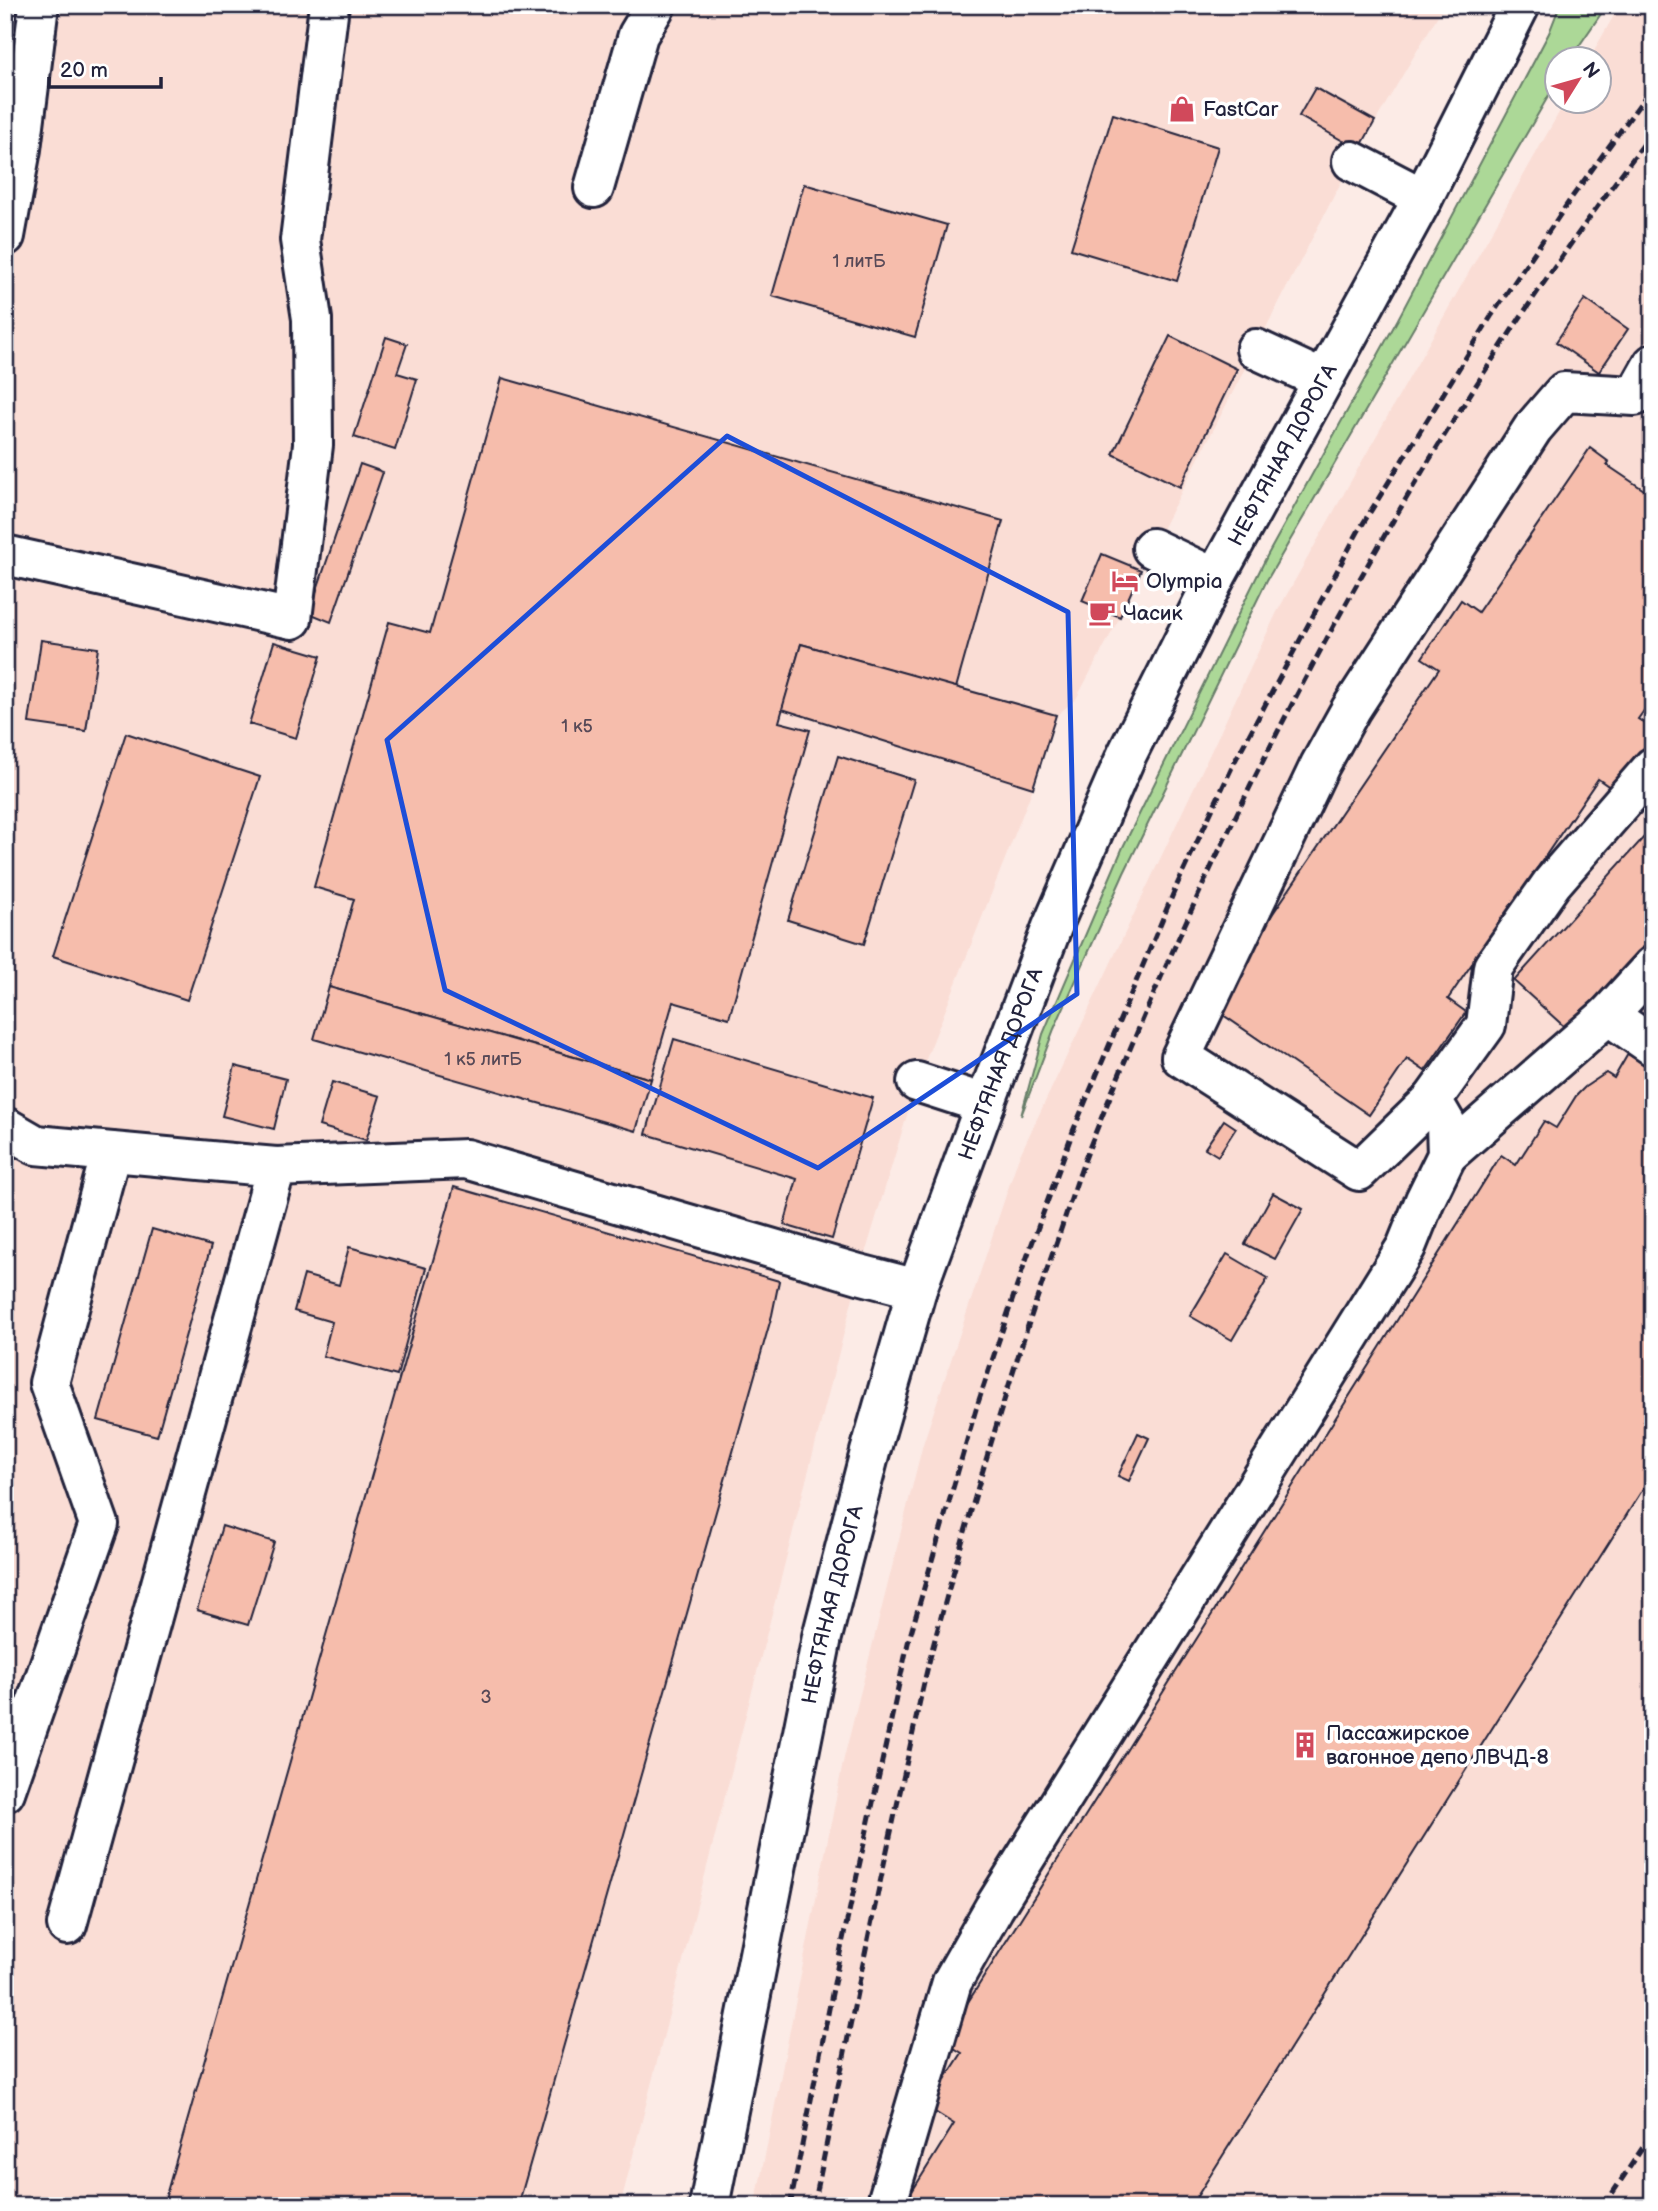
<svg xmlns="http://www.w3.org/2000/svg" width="1658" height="2211" font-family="'Balsamiq Sans',sans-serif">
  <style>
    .built { fill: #faddd5 }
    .green { fill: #acd897; stroke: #677d69; stroke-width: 2 }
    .building { fill: #f6bdac; stroke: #22223b; stroke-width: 2 }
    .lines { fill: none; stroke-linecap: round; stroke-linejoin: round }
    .minor-casing { stroke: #22223b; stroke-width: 44 }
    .minor { stroke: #fff; stroke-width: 38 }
    .rail { stroke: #22223b; stroke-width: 5; stroke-dasharray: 10 5; stroke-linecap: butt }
    .marked { fill: none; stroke: #1d4ed8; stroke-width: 5; stroke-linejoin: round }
    .labels { text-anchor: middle; stroke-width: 7; stroke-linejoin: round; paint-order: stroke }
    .number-label { font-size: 18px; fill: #574957 }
    .poi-label { font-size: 21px; fill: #22223b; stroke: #fff; text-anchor: start }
    .street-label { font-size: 21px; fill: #22223b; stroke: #fff }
  </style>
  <rect width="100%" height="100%" fill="#fcebe6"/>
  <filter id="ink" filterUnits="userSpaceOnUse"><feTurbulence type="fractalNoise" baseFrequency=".0143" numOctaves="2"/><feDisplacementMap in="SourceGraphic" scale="14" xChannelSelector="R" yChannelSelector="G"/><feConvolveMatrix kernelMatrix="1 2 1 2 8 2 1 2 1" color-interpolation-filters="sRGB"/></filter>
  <g filter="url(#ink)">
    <!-- built -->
    <g class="built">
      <polygon points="5,5 1444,5 1352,161 1141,570 1120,617 1076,699 1056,716 1033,788 917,1082 859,1274 620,2206 5,2206"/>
      <polygon points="1620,5 1653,5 1653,2206 755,2206 844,1758 923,1444 1018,1159 1277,612 1565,102 1598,102 1598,60 1589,59"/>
    </g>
    <!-- green -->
    <polygon class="green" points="1560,5 1607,5 1570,59 1556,60 1556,83 1267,580 1124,873 1054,1029 1021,1116 1043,1034 1123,847 1267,556 1398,319 1549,33"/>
    <!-- building -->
    <g class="building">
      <polygon points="436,5 475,5 474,11"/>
      <polygon points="1315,88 1375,121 1359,150 1299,116"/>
      <polygon points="1113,114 1218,147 1177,281 1071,249"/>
      <polygon points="804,184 947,225 915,337 772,296"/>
      <polygon points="1585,299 1628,329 1599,372 1556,342"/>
      <polygon points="1170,336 1237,369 1180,487 1113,454"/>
      <polygon points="386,337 407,344 397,373 417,379 395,450 354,437"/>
      <polygon points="502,378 1003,521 956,688 801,644 779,722 810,730 729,1018 673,1002 651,1079 329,987 354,899 314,887 389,622 430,633"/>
      <polygon points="1590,448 1609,462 1607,465 1653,496 1653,698 1638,719 1653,729 1653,740 1617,792 1598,779 1448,999 1466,1012 1425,1071 1407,1059 1369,1115 1210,1006 1439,669 1422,658 1461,600 1478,612"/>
      <polygon points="360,464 383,472 331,622 309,613"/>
      <polygon points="1102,554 1141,570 1120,617 1082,601"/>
      <polygon points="41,640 98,648 86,731 29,723"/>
      <polygon points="274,642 321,656 296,738 249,724"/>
      <polygon points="801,644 1056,715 1033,788 782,709"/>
      <polygon points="126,733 260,777 187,1000 53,956"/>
      <polygon points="838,756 914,780 864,944 788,920"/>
      <polygon points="1653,827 1653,938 1569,1031 1514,981"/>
      <polygon points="329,987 651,1079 636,1131 314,1039"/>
      <polygon points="674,1039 873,1098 832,1239 784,1225 797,1179 646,1134"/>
      <polygon points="1628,1054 1653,1070 1653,1473 1191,2206 903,2206 954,2124 927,2107 962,2053 944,2042 958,2018 1501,1155 1516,1165 1544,1121 1556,1128 1576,1096 1585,1087 1606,1073 1614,1078"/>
      <polygon points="235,1066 286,1079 274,1129 222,1116"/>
      <polygon points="332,1082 380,1096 366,1140 319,1126"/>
      <polygon points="1224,1120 1236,1128 1218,1156 1205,1148"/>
      <polygon points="454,1187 779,1281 772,1315 518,2206 163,2206"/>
      <polygon points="1273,1193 1303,1209 1275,1259 1245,1244"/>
      <polygon points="152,1229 211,1246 157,1436 98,1420"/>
      <polygon points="349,1247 426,1268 397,1376 323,1356 332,1322 294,1311 304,1275 339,1285"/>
      <polygon points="1227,1254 1268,1278 1232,1340 1190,1316"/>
      <polygon points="1138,1433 1149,1438 1129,1481 1118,1476"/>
      <polygon points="222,1526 274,1542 248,1625 197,1610"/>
    </g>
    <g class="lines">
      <!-- minor casing -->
      <g class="minor-casing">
        <g id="minor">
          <polyline points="1352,161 1423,198"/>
          <polyline points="594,188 638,35 656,5"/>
          <polyline points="5,236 21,149 39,5"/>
          <polyline points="1256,349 1323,380"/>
          <polyline points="1152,548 1215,578"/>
          <polyline points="5,555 292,619 313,445 312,319 300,240 329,5"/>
          <polyline points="1608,1015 1653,1046"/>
          <polyline points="917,1082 985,1104"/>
          <polyline points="1432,1100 1359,1171 1181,1057 1320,765 1351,709 1533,428 1564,392 1635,396 1653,364"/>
          <polyline points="5,1127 36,1145 276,1167 67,1925"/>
          <polyline points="1447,1155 1608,1015 1653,966"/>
          <polyline points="276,1167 466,1159 859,1274 917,1289"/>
          <polyline points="5,1792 99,1524 49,1383 111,1152"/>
          <path id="s1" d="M709,2206L822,1637L870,1452L917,1289L985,1104L1052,927L1127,754L1215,578L1423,198L1520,5"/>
          <polyline points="886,2206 952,1982 994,1908 1406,1247 1425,1200 1447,1155 1446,1124 1432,1100 1486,1025 1493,967 1552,883 1653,767"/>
        </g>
      </g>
      <!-- minor -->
      <use href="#minor" class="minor"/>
      <!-- rail -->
      <g class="rail">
        <polyline points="790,2206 840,1953 908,1643 976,1409 1022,1271 1073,1131 1176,887 1235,761 1359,530 1492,315 1572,197 1653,86"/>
        <path d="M814,2206C841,2072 867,1939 897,1805C910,1750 920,1694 935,1639C972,1504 1011,1370 1058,1238C1069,1206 1079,1173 1092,1141C1236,783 1418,439 1653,132"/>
        <polyline points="1604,2206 1653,2132"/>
      </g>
    </g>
  </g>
  <!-- marked area -->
  <path class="marked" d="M727,436L1068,612L1077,994L818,1168L445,990L387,740Z"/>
  <!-- icons -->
  <defs>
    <g id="shop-bare" transform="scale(2.1)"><path d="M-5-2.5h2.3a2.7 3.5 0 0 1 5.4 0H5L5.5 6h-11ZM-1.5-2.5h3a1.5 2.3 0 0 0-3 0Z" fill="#d1495b" stroke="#fff" stroke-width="2.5" paint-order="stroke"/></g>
    <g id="hotel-bare" transform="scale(2.1)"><path d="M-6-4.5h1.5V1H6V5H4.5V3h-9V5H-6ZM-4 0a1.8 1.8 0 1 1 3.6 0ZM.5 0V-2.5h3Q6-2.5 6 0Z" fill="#d1495b" stroke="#fff" stroke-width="2.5" paint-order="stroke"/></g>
    <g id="cafe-bare" transform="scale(2.1)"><path d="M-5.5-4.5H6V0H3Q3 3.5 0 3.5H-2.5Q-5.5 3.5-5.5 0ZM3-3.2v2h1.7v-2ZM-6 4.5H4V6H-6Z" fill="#d1495b" stroke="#fff" stroke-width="2.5" paint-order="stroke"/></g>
    <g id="building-bare" transform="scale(2.1)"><path d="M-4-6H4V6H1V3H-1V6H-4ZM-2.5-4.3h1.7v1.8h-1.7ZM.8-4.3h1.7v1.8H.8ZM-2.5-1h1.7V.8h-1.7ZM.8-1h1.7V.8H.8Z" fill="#d1495b" stroke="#fff" stroke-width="2.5" paint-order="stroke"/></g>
  </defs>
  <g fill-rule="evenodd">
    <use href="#shop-bare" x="1182" y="109"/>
    <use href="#hotel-bare" x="1125" y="581"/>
    <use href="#cafe-bare" x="1102" y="613"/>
    <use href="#building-bare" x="1305" y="1745"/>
  </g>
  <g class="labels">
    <!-- number labels -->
    <g class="number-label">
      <text x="859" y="267">1 литБ</text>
      <text x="577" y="732">1 к5</text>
      <text x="483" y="1065">1 к5 литБ</text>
      <text x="486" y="1703">3</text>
    </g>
    <!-- poi labels -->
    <g class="poi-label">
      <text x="1203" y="116">FastCar</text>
      <text x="1146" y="588">Olympia</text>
      <text x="1123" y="620">Часик</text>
      <text x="1326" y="1740">Пассажирское<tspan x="1326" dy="24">вагонное депо ЛВЧД-8</tspan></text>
    </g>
    <!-- street labels -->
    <g class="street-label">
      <text dy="7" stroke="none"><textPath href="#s1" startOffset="1853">НЕФТЯНАЯ ДОРОГА</textPath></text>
      <text dy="7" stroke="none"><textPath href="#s1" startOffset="1181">НЕФТЯНАЯ ДОРОГА</textPath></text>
      <text dy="7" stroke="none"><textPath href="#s1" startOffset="614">НЕФТЯНАЯ ДОРОГА</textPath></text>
    </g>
  </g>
  <!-- margin -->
  <rect width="1658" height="2211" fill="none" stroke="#fff" stroke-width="28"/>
  <rect x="14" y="14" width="1630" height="2183" fill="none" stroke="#22223b" stroke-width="2.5" filter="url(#ink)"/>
  <!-- north arrow -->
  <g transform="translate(1578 80) rotate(53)"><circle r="33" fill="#ffffff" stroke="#a7a7b1" stroke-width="2"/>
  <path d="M0-5L12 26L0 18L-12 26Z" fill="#d1495b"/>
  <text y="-10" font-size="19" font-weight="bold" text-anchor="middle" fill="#22223b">N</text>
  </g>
  <!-- scale -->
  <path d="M49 77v10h112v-10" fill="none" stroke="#22223b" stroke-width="3.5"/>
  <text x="60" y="77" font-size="21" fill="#22223b" stroke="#ffffff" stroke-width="5" paint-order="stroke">20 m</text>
</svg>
